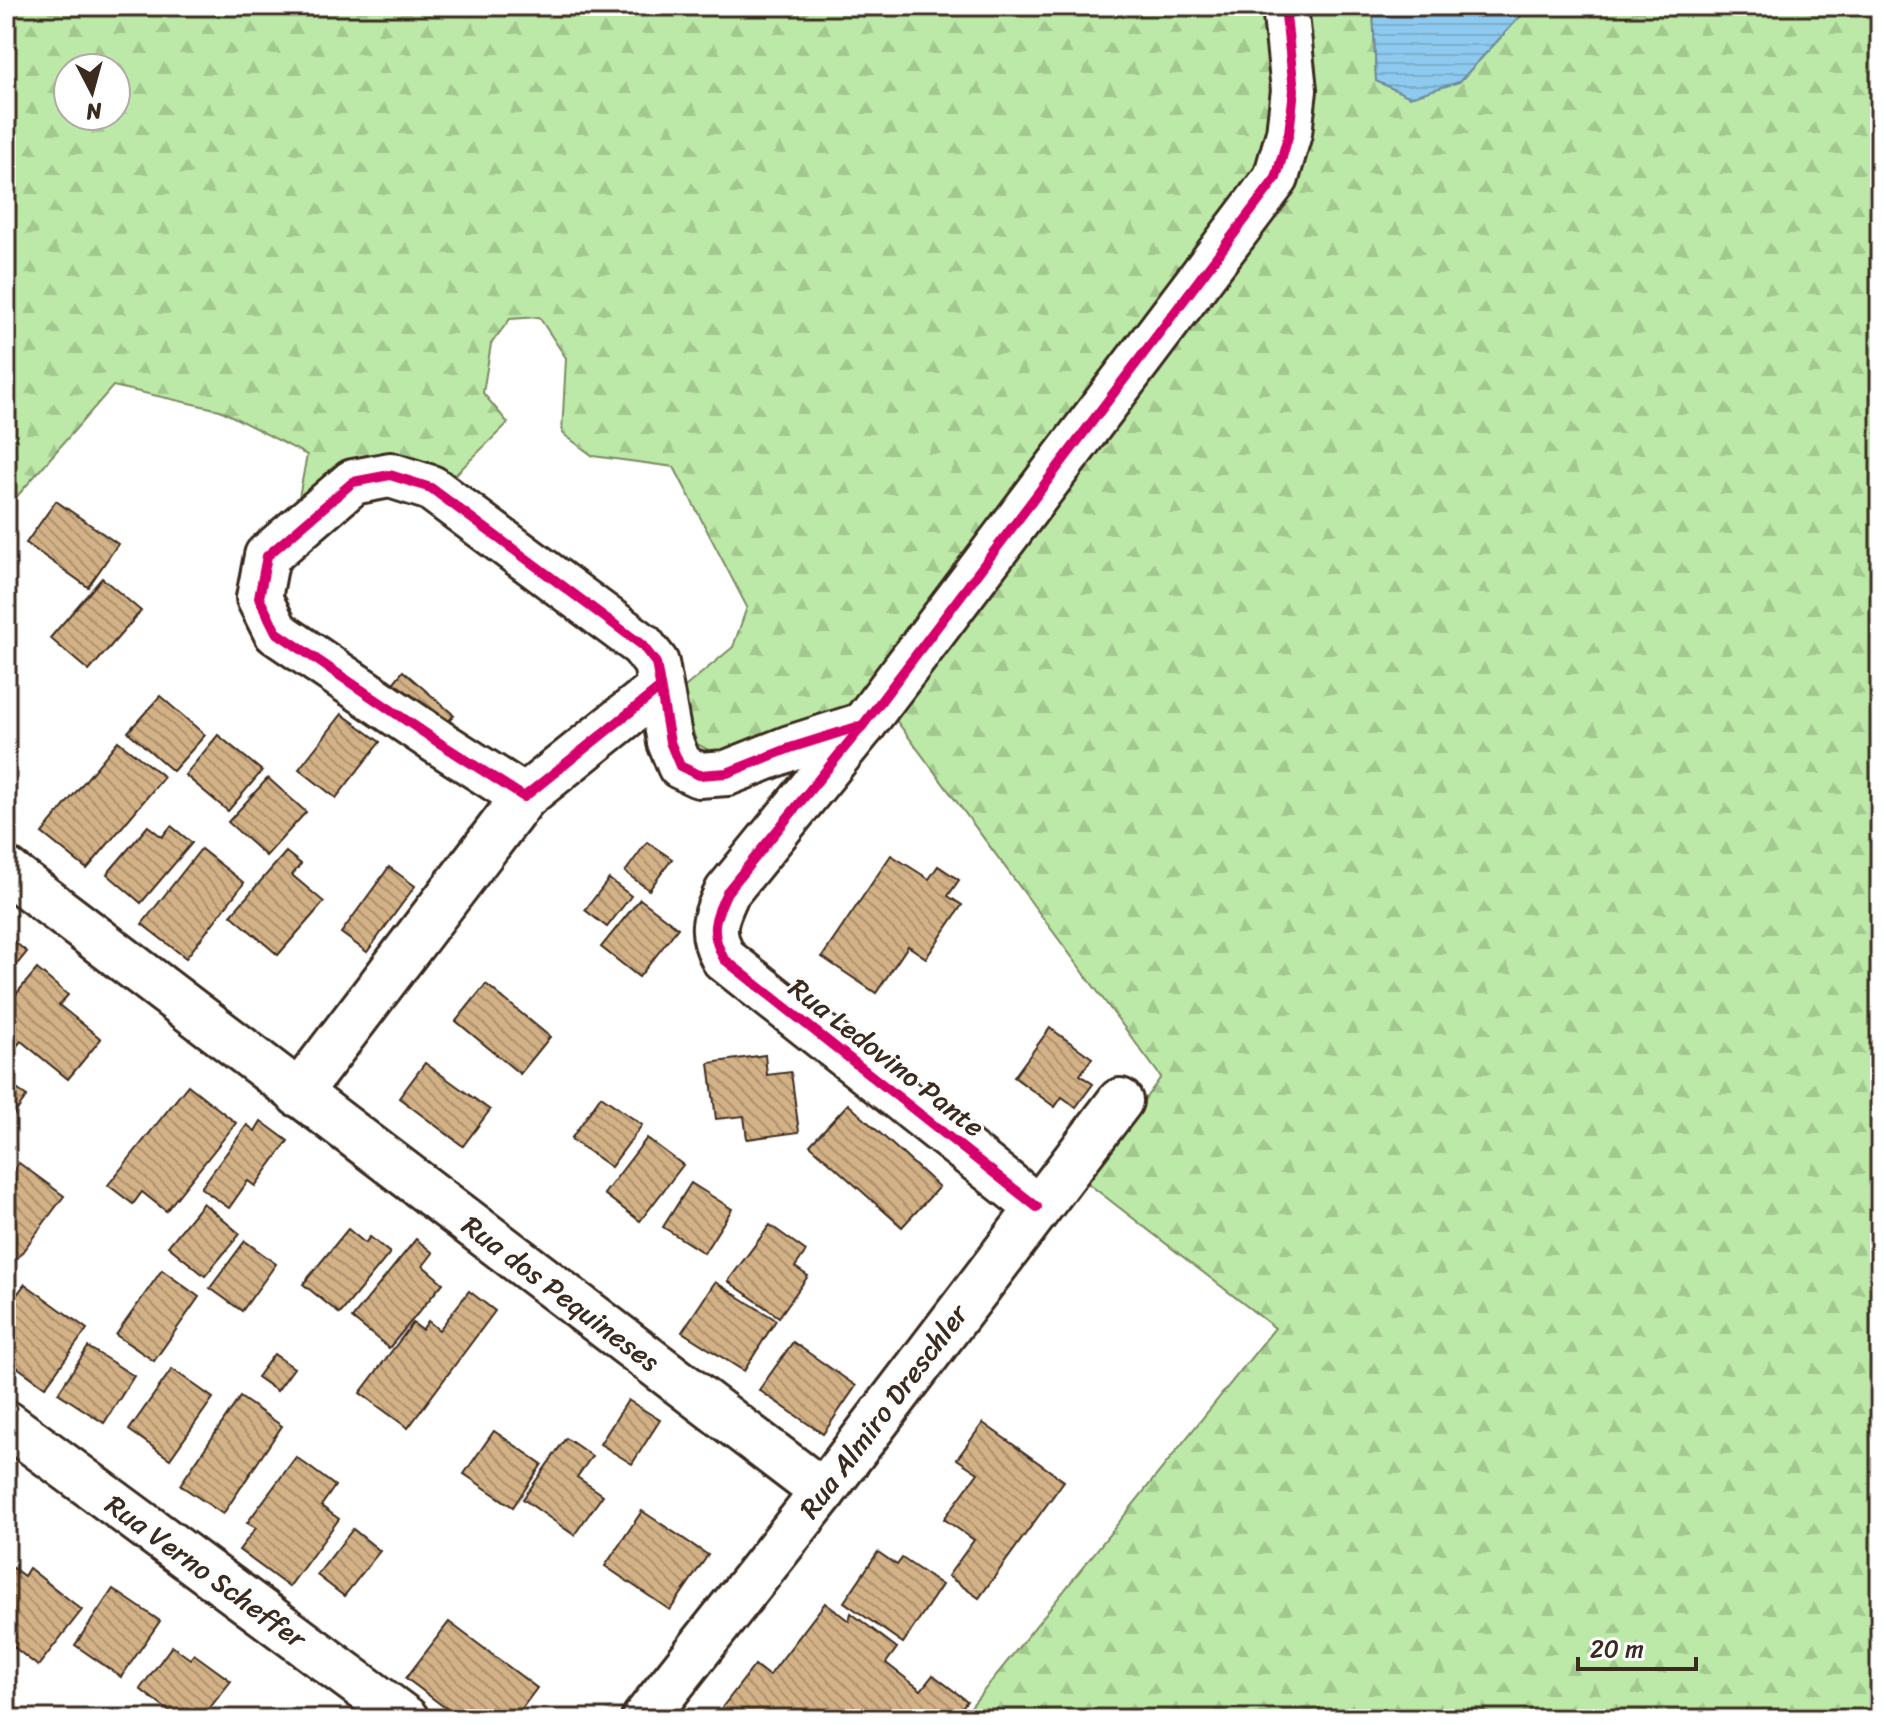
<svg xmlns="http://www.w3.org/2000/svg" width="1886" height="1725" font-family="Sriracha,sans-serif">
  <style>
    .forest { fill: url(#forest-firs); stroke: #7c8a62; stroke-width: 2; fill-rule: evenodd }
    .water { fill: url(#water-rules); stroke: #6d8a9b; stroke-width: 2 }
    .building { fill: url(#building-back-hatch); stroke: #3b2a1e; stroke-width: 2 }
    .lines { fill: none; stroke-linecap: round; stroke-linejoin: round }
    .street-casing { stroke: #3b2a1e; stroke-width: 50 }
    .street { stroke: #fff; stroke-width: 44 }
    .cycleway-casing { stroke: #fff; stroke-width: 15 }
    .cycleway { stroke: #d6006c; stroke-width: 10 }
    .labels { text-anchor: middle; stroke-width: 6; stroke-linejoin: round; paint-order: stroke }
    .street-label { font-size: 28px; fill: #3b2a1e; stroke: #fff }
  </style>
  <defs>
    <pattern id="forest-firs" width="22" height="20" patternUnits="userSpaceOnUse" patternTransform="scale(2)"><rect width="22" height="20" fill="#bce9a7"/><path d="M5 1l3.5 6h-7zM16 11l3.5 6h-7z" fill="#a2c88f"/></pattern>
    <pattern id="water-rules" width="6" height="5" patternUnits="userSpaceOnUse" patternTransform="scale(2)"><rect width="6" height="5" fill="#8ecaef"/><path d="M0 2.5h6" fill="none" stroke="#7baecc"/></pattern>
    <pattern id="building-back-hatch" width="6" height="6" patternUnits="userSpaceOnUse" patternTransform="scale(2)"><rect width="6" height="6" fill="#d4b287"/><path d="M-1 5l2 2M0 0l6 6M5-1l2 2" fill="none" stroke="#ad916e"/></pattern>
  </defs>
  <rect width="100%" height="100%" fill="#fff"/>
  <filter id="ink" filterUnits="userSpaceOnUse"><feTurbulence type="fractalNoise" baseFrequency=".0125" numOctaves="2"/><feDisplacementMap in="SourceGraphic" scale="16" xChannelSelector="R" yChannelSelector="G"/><feConvolveMatrix kernelMatrix="1 2 1 2 8 2 1 2 1" color-interpolation-filters="sRGB"/></filter>
  <g filter="url(#ink)">
    <!-- forest -->
    <g class="forest">
      <path d="M6,6H1272L1285,89L1263,169L853,710L732,752H712L697,744L680,691L733,647L747,607L674,467L593,456L562,433L566,358L539,317L510,319L491,344L483,393L508,423L444,486L353,466L299,497L307,455L220,410L113,386L6,509ZM68,68H116V116H68Z"/>
      <polygon points="1295,6 1373,6 1376,81 1459,82 1530,6 1880,6 1880,1719 961,1719 1275,1328 1085,1181 1161,1077 890,712 1284,182"/>
    </g>
    <!-- water -->
    <polygon class="water" points="1373,6 1530,6 1459,82 1410,97 1376,81"/>
    <!-- building -->
    <g class="building">
      <polygon points="56,501 118,544 88,587 26,543"/>
      <polygon points="102,578 141,611 89,671 50,638"/>
      <polygon points="403,671 454,715 441,730 390,687"/>
      <polygon points="160,696 205,735 173,771 128,732"/>
      <polygon points="342,714 380,742 336,798 299,769"/>
      <polygon points="218,735 262,771 228,811 185,775"/>
      <polygon points="118,741 164,777 87,869 42,833"/>
      <polygon points="268,778 306,812 266,856 228,822"/>
      <polygon points="148,826 162,837 171,826 192,843 141,903 107,874"/>
      <polygon points="647,842 672,859 649,890 625,872"/>
      <polygon points="201,849 244,883 186,958 142,924"/>
      <polygon points="286,852 301,864 292,875 324,902 278,955 231,915"/>
      <polygon points="891,855 929,879 938,866 959,880 948,896 962,905 926,958 908,946 876,993 822,957"/>
      <polygon points="389,867 415,886 367,952 341,933"/>
      <polygon points="609,879 631,896 607,927 585,910"/>
      <polygon points="640,899 678,928 639,977 601,947"/>
      <polygon points="6,935 27,952 6,978"/>
      <polygon points="37,969 68,995 59,1005 101,1039 68,1079 21,1041 6,1059 6,1006"/>
      <polygon points="486,984 550,1037 520,1074 456,1021"/>
      <polygon points="1050,1028 1092,1058 1080,1075 1093,1084 1076,1107 1062,1097 1055,1107 1014,1077"/>
      <polygon points="765,1055 767,1075 791,1072 799,1132 747,1139 744,1116 716,1119 709,1063"/>
      <polygon points="425,1063 490,1110 463,1146 399,1098"/>
      <polygon points="6,1082 27,1096 6,1126"/>
      <polygon points="188,1085 236,1123 166,1211 142,1192 133,1204 108,1185"/>
      <polygon points="601,1096 642,1125 611,1167 571,1139"/>
      <polygon points="848,1104 939,1187 902,1227 810,1145"/>
      <polygon points="261,1121 288,1141 255,1186 248,1181 229,1208 201,1188 247,1125 255,1131"/>
      <polygon points="647,1138 683,1165 640,1221 604,1194"/>
      <polygon points="19,1163 64,1196 17,1259 6,1252 6,1180"/>
      <polygon points="691,1183 732,1209 704,1253 663,1227"/>
      <polygon points="203,1203 240,1234 205,1276 168,1246"/>
      <polygon points="770,1225 806,1251 795,1267 808,1276 779,1317 728,1281"/>
      <polygon points="348,1229 365,1243 370,1237 390,1253 340,1314 303,1284"/>
      <polygon points="416,1239 433,1253 423,1266 443,1283 389,1348 352,1318"/>
      <polygon points="245,1241 276,1264 242,1311 210,1288"/>
      <polygon points="162,1270 199,1297 154,1361 116,1335"/>
      <polygon points="715,1282 776,1320 744,1371 682,1332"/>
      <polygon points="25,1284 87,1329 45,1387 6,1359 6,1309"/>
      <polygon points="469,1291 495,1311 408,1428 360,1393 413,1323 422,1330 428,1321 439,1330"/>
      <polygon points="793,1342 856,1386 823,1434 759,1390"/>
      <polygon points="88,1347 134,1376 104,1423 58,1393"/>
      <polygon points="274,1354 294,1368 277,1391 257,1377"/>
      <polygon points="172,1369 213,1398 170,1459 129,1430"/>
      <polygon points="240,1397 282,1426 223,1514 180,1485"/>
      <polygon points="628,1400 660,1420 632,1464 600,1444"/>
      <polygon points="983,1423 1064,1481 979,1598 948,1576 974,1540 944,1519 978,1473 957,1459"/>
      <polygon points="494,1431 542,1464 513,1507 464,1474"/>
      <polygon points="566,1438 592,1456 577,1477 603,1495 574,1535 523,1499"/>
      <polygon points="296,1457 335,1486 321,1506 339,1519 289,1587 239,1550 256,1528 247,1523"/>
      <polygon points="642,1511 708,1555 670,1610 605,1566"/>
      <polygon points="353,1529 380,1551 344,1596 317,1575"/>
      <polygon points="878,1552 897,1565 902,1558 942,1585 903,1643 844,1602"/>
      <polygon points="9,1565 24,1576 29,1568 82,1610 38,1666 6,1641 6,1569"/>
      <polygon points="113,1589 160,1621 121,1677 75,1645"/>
      <polygon points="825,1603 849,1621 851,1613 897,1648 886,1663 921,1690 933,1675 967,1701 953,1719 724,1719 717,1714 755,1665 769,1676"/>
      <polygon points="449,1622 537,1688 514,1719 460,1719 406,1678"/>
      <polygon points="172,1646 190,1659 194,1654 231,1681 201,1719 179,1719 140,1689"/>
    </g>
    <g class="lines">
      <!-- street casing -->
      <g class="street-casing">
        <g id="street">
          <polyline points="660,688 524,797 438,742 276,632 259,598 267,556 353,482 390,475 431,488 642,645 656,663 670,742 680,766 699,775 727,773 790,748 863,725"/>
          <polyline points="6,870 823,1492"/>
          <polyline points="298,1094 524,797"/>
          <path d="M1037,1207L724,959C709,931 714,920 727,892L863,725L1276,178L1289,133L1294,90L1285,6"/>
          <polyline points="6,1423 406,1719"/>
          <polyline points="644,1719 823,1492 1120,1101"/>
        </g>
      </g>
      <!-- street -->
      <use href="#street" class="street"/>
      <!-- cycleway casing -->
      <g class="cycleway-casing">
        <g id="cycleway">
          <polyline points="660,688 524,797 438,742 276,632 259,598 267,556 353,482 390,475 431,488 642,645 656,663 670,742 680,766 699,775 727,773 790,748 863,725"/>
          <path d="M1037,1207L724,959C709,931 714,920 727,892L863,725L1276,178L1289,133L1294,90L1285,6"/>
        </g>
      </g>
      <!-- cycleway -->
      <use href="#cycleway" class="cycleway"/>
    </g>
  </g>
  <g class="labels">
    <!-- street labels -->
    <g class="street-label">
      <text transform="translate(887 1057) rotate(38)" y="10">Rua Ledovino Pante</text>
      <text transform="translate(561 1293) rotate(37)" y="10">Rua dos Pequineses</text>
      <text transform="translate(883 1411) rotate(-53)" y="10">Rua Almiro Dreschler</text>
      <text transform="translate(206 1571) rotate(36)" y="10">Rua Verno Scheffer</text>
    </g>
  </g>
  <!-- margin -->
  <rect width="1886" height="1725" fill="none" stroke="#fff" stroke-width="32"/>
  <rect x="16" y="16" width="1854" height="1693" fill="none" stroke="#3b2a1e" stroke-width="3" filter="url(#ink)"/>
  <!-- north arrow -->
  <g transform="translate(92 92) rotate(174)"><circle r="38" fill="#ffffff" stroke="#b1aaa5" stroke-width="2"/>
  <path d="M0-6L14 30L0 20L-14 30Z" fill="#3b2a1e"/>
  <text y="-12" font-size="22" font-weight="bold" text-anchor="middle" fill="#3b2a1e">N</text>
  </g>
  <!-- scale -->
  <path d="M1578 1657v12h118v-12" fill="none" stroke="#3b2a1e" stroke-width="4"/>
  <text x="1590" y="1657" font-size="24" fill="#3b2a1e" stroke="#ffffff" stroke-width="6" paint-order="stroke">20 m</text>
</svg>
